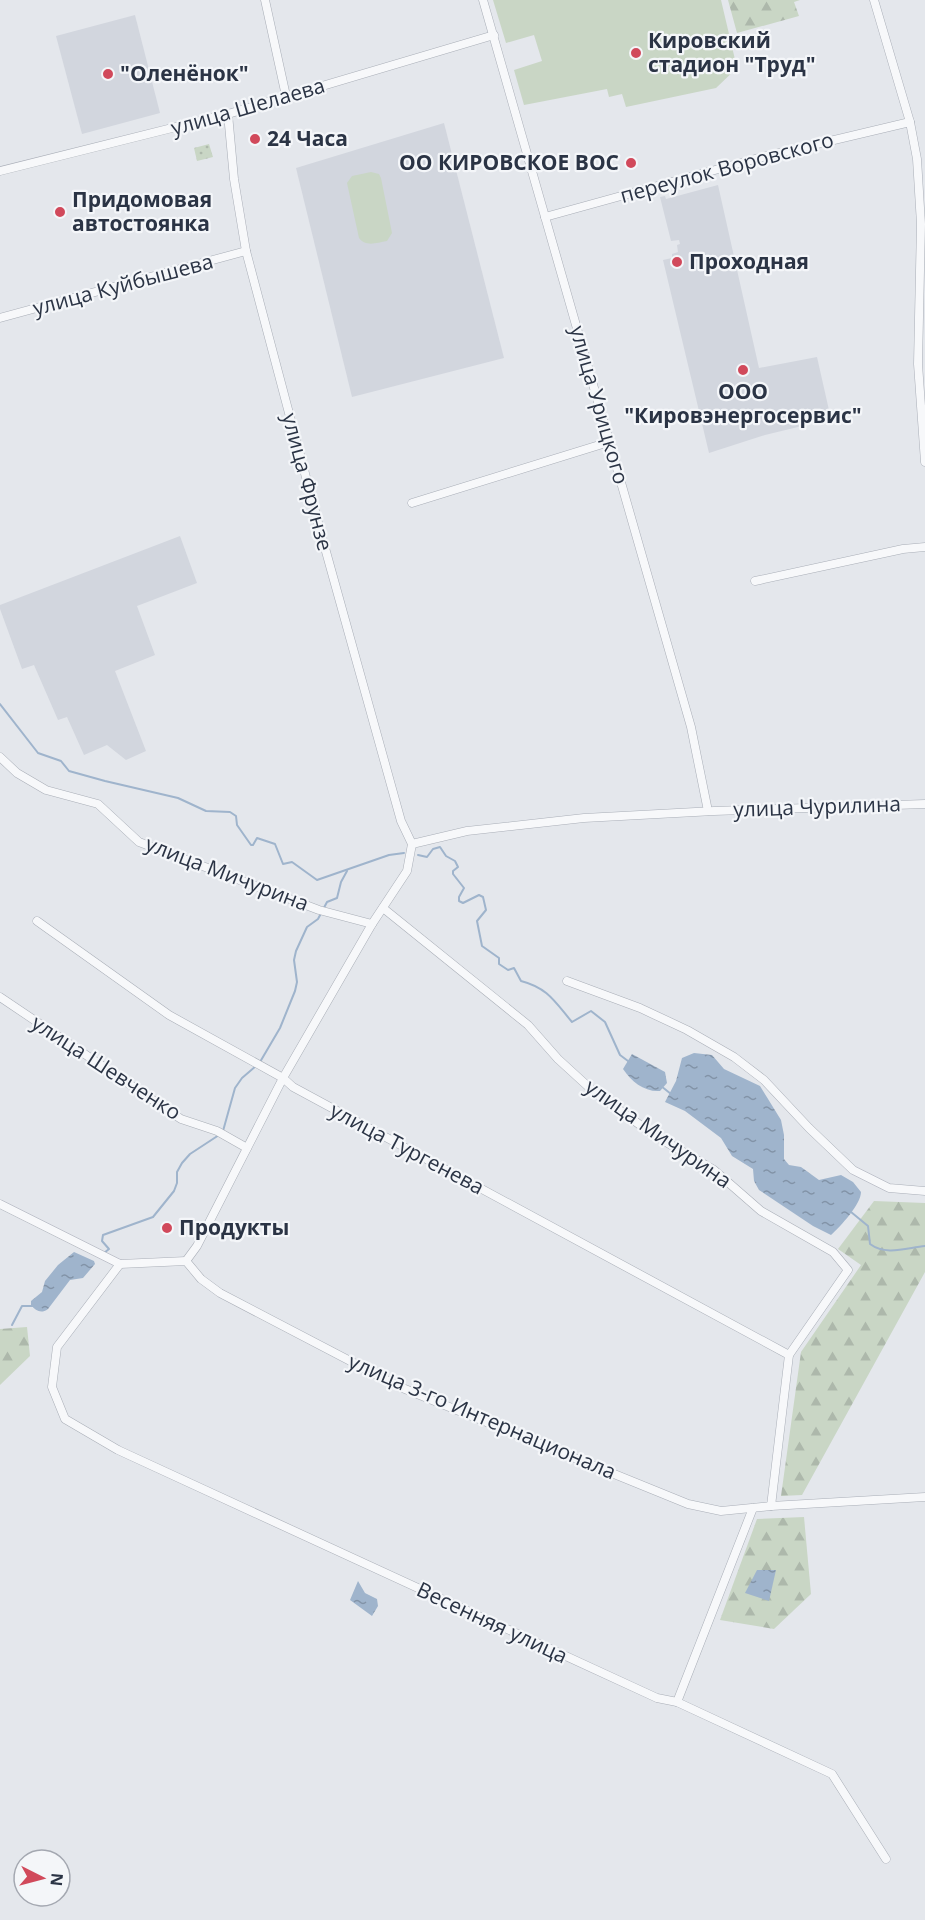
<svg xmlns="http://www.w3.org/2000/svg" width="925" height="1920" font-family="'Open Sans',sans-serif">
  <style>
    .built { fill: #d2d6de }
    .grass { fill: url(#grass-dots) }
    .forest { fill: url(#forest-firs) }
    .pitch { fill: #c9d6c5 }
    .water { fill: url(#water-ripples) }
    .lines { fill: none; stroke-linecap: round; stroke-linejoin: round }
    .stream { stroke: #9fb4cc; stroke-width: 2 }
    .minor-casing { stroke: #a9aeb7; stroke-width: 9 }
    .minor { stroke: #f7f8fa; stroke-width: 8 }
    .poi-dot { fill: #d1495b; stroke: #f4f6f9; stroke-width: 2 }
    .labels { text-anchor: middle; stroke-width: 4.5; stroke-linejoin: round; paint-order: stroke }
    .poi-label { font-size: 21px; font-weight: bold; fill: #2b3445; stroke: #f4f6f9; text-anchor: start }
    .street-label { font-size: 21px; fill: #2b3445; stroke: #f4f6f9 }
  </style>
  <defs>
    <pattern id="grass-dots" width="8" height="8" patternUnits="userSpaceOnUse" patternTransform="scale(1.5)"><rect width="8" height="8" fill="#c9d6c5"/><path d="M2 2h.1M6 6h.1" fill="none" stroke="#adb8ab" stroke-width="1.8" stroke-linecap="round"/></pattern>
    <pattern id="forest-firs" width="22" height="20" patternUnits="userSpaceOnUse" patternTransform="scale(1.5)"><rect width="22" height="20" fill="#c9d6c5"/><path d="M5 1l3.5 6h-7zM16 11l3.5 6h-7z" fill="#adb8ab"/></pattern>
    <pattern id="water-ripples" width="26" height="14" patternUnits="userSpaceOnUse" patternTransform="scale(1.5)"><rect width="26" height="14" fill="#9fb4cc"/><path d="M2 4q2-2 4 0t4 0M15 11q2-2 4 0t4 0" fill="none" stroke="#8293a7"/></pattern>
  </defs>
  <rect width="100%" height="100%" fill="#e4e7ec"/>
  <!-- built -->
  <g class="built">
    <polygon points="135,15 160,113 82,134 56,36"/>
    <polygon points="444,123 504,358 352,397 296,168"/>
    <polygon points="718,185 759,368 817,357 831,419 765,435 709,453 663,260 672,258 672,254 678,252 677,245 680,244 679,240 671,241 660,197 665,196 666,199"/>
    <polygon points="180,536 197,583 137,606 155,655 115,671 146,751 126,760 107,745 84,755 67,717 58,720 34,665 22,669 0,609 0,605"/>
  </g>
  <!-- grass -->
  <polygon class="grass" points="209,144 213,157 197,161 194,148"/>
  <!-- forest -->
  <g class="forest">
    <polygon points="728,0 800,0 794,2 799,16 737,33"/>
    <polygon points="874,1201 925,1203 925,1272 802,1495 781,1496 801,1352 861,1265 838,1249"/>
    <polygon points="27,1327 30,1356 0,1385 0,1329"/>
    <polygon points="804,1517 811,1594 774,1629 720,1620 757,1519"/>
  </g>
  <!-- pitch -->
  <g class="pitch">
    <polygon points="493,0 721,0 737,68 716,88 626,107 622,94 609,97 607,89 524,105 514,70 542,61 534,35 506,43"/>
    <path d="M371,172L379,174L381,178L392,233L387,241C376,243 366,247 359,238L347,183L352,176Z"/>
  </g>
  <!-- water -->
  <g class="water">
    <path d="M694,1053L712,1055L724,1069L760,1086L781,1120L784,1135V1159L789,1165L801,1167L819,1180L841,1175L853,1182L861,1192C861,1204 841,1226 831,1235L813,1226L759,1190L754,1181L753,1169L732,1156L721,1138L685,1111L665,1102L676,1081L682,1058Z"/>
    <path d="M632,1054L665,1072L667,1083L660,1091C644,1092 632,1082 623,1069Z"/>
    <path d="M74,1252L94,1261L95,1264L83,1278L70,1280L48,1309C41,1314 36,1311 31,1305V1301L42,1292L45,1281L58,1265Z"/>
    <polygon points="757,1570 776,1570 769,1601 745,1593"/>
    <polygon points="358,1581 365,1593 377,1599 378,1606 372,1616 350,1600"/>
  </g>
  <g class="lines">
    <!-- stream -->
    <g class="stream">
      <polyline points="0,704 38,753 61,761 69,771 105,781 178,798 206,811 230,812 236,816 237,825 251,845 253,845 257,838 275,844 283,864 292,862 317,880 389,855 404,853"/>
      <path d="M418,855L427,857L433,849L440,847L446,856L455,861L458,867L453,871V874L464,888L459,897V901L463,903L479,895L483,897L486,910L477,921L482,946L499,958V964L508,970L514,968L521,981C548,988 555,1002 572,1022L591,1011L605,1022L620,1055L628,1061"/>
      <polyline points="260,1062 280,1028 295,991 297,982 294,960 296,951 307,927 318,919 327,902 337,898 341,882 347,871"/>
      <polyline points="661,1086 671,1094"/>
      <polyline points="223,1131 235,1088 242,1078 256,1066"/>
      <path d="M851,1212L868,1226L870,1244C886,1256 906,1248 925,1246"/>
      <polyline points="104,1253 109,1249 102,1241 103,1235 153,1217 174,1191 177,1183 177,1172 182,1163 190,1154 219,1135"/>
      <polyline points="12,1325 22,1306 33,1306"/>
    </g>
    <!-- minor casing -->
    <g class="minor-casing">
      <g id="minor">
        <polyline points="265,0 286,96"/>
        <polyline points="483,0 691,727 708,811"/>
        <polyline points="874,0 910,122 917,159 921,224 918,364 925,462"/>
        <polyline points="228,114 234,179 246,251 320,530 401,821 412,844"/>
        <polyline points="0,171 228,114 494,35"/>
        <polyline points="545,217 762,157 910,122"/>
        <polyline points="0,318 246,251"/>
        <polyline points="412,503 609,442"/>
        <polyline points="755,581 903,549 925,547"/>
        <polyline points="0,757 17,773 46,790 98,804 139,842 319,910 372,924"/>
        <polyline points="412,844 467,831 584,818 714,811 925,804"/>
        <polyline points="383,908 528,1025 558,1059 593,1091 654,1135 714,1170 761,1211 833,1252 848,1270 789,1355 771,1506"/>
        <polyline points="37,921 169,1015 283,1078 293,1087 789,1355"/>
        <polyline points="567,981 640,1008 687,1030 734,1057 764,1080 809,1128 853,1170 889,1188 925,1191"/>
        <polyline points="0,997 181,1119 217,1131 247,1148"/>
        <polyline points="0,1204 120,1264 186,1261 201,1279 220,1293 400,1387 688,1504 721,1511 771,1506 925,1497"/>
        <polyline points="186,1261 197,1246 283,1078 372,924 407,871 412,844"/>
        <polyline points="120,1264 57,1347 52,1387 65,1419 118,1450 657,1698 677,1702 832,1774 886,1859"/>
        <polyline points="677,1702 753,1508"/>
      </g>
    </g>
    <!-- minor -->
    <use href="#minor" class="minor"/>
  </g>
  <!-- markers -->
  <g class="poi-dot">
    <circle cx="636" cy="53" r="6"/>
    <circle cx="108" cy="74" r="6"/>
    <circle cx="255" cy="139" r="6"/>
    <circle cx="631" cy="163" r="6"/>
    <circle cx="60" cy="212" r="6"/>
    <circle cx="677" cy="262" r="6"/>
    <circle cx="743" cy="370" r="6"/>
    <circle cx="167" cy="1228" r="6"/>
  </g>
  <g class="labels">
    <!-- poi labels -->
    <g class="poi-label">
      <text x="648" y="48">Кировский<tspan x="648" dy="24">стадион "Труд"</tspan></text>
      <text x="120" y="81">"Оленёнок"</text>
      <text x="267" y="146">24 Часа</text>
      <text x="619" y="170" text-anchor="end">ОО КИРОВСКОЕ ВОС</text>
      <text x="72" y="207">Придомовая<tspan x="72" dy="24">автостоянка</tspan></text>
      <text x="689" y="269">Проходная</text>
      <text x="743" y="399" text-anchor="middle">ООО<tspan x="743" dy="24">"Кировэнергосервис"</tspan></text>
      <text x="179" y="1235">Продукты</text>
    </g>
    <!-- street labels -->
    <g class="street-label">
      <text transform="translate(248 107) rotate(-16)" y="7">улица Шелаева</text>
      <text transform="translate(727 168) rotate(-15)" y="7">переулок Воровского</text>
      <text transform="translate(123 285) rotate(-15)" y="7">улица Куйбышева</text>
      <text transform="translate(599 405) rotate(74)" y="7">улица Урицкого</text>
      <text transform="translate(307 482) rotate(75)" y="7">улица Фрунзе</text>
      <text transform="translate(817 807) rotate(-2)" y="7">улица Чурилина</text>
      <text transform="translate(227 874) rotate(21)" y="7">улица Мичурина</text>
      <text transform="translate(106 1068) rotate(33)" y="7">улица Шевченко</text>
      <text transform="translate(658 1134) rotate(35)" y="7">улица Мичурина</text>
      <text transform="translate(407 1149) rotate(28)" y="7">улица Тургенева</text>
      <text transform="translate(482 1417) rotate(23)" y="7">улица 3-го Интернационала</text>
      <text transform="translate(492 1623) rotate(25)" y="7">Весенняя улица</text>
    </g>
  </g>
  <!-- north arrow -->
  <g transform="translate(42 1878) rotate(96)"><circle r="28" fill="#f4f6f9" stroke="#a4a8b1" stroke-width="1.5"/>
  <path d="M0-4.5L10 22L0 15L-10 22Z" fill="#d1495b"/>
  <text y="-9" font-size="16" font-weight="bold" text-anchor="middle" fill="#2b3445">N</text>
  </g>
</svg>
